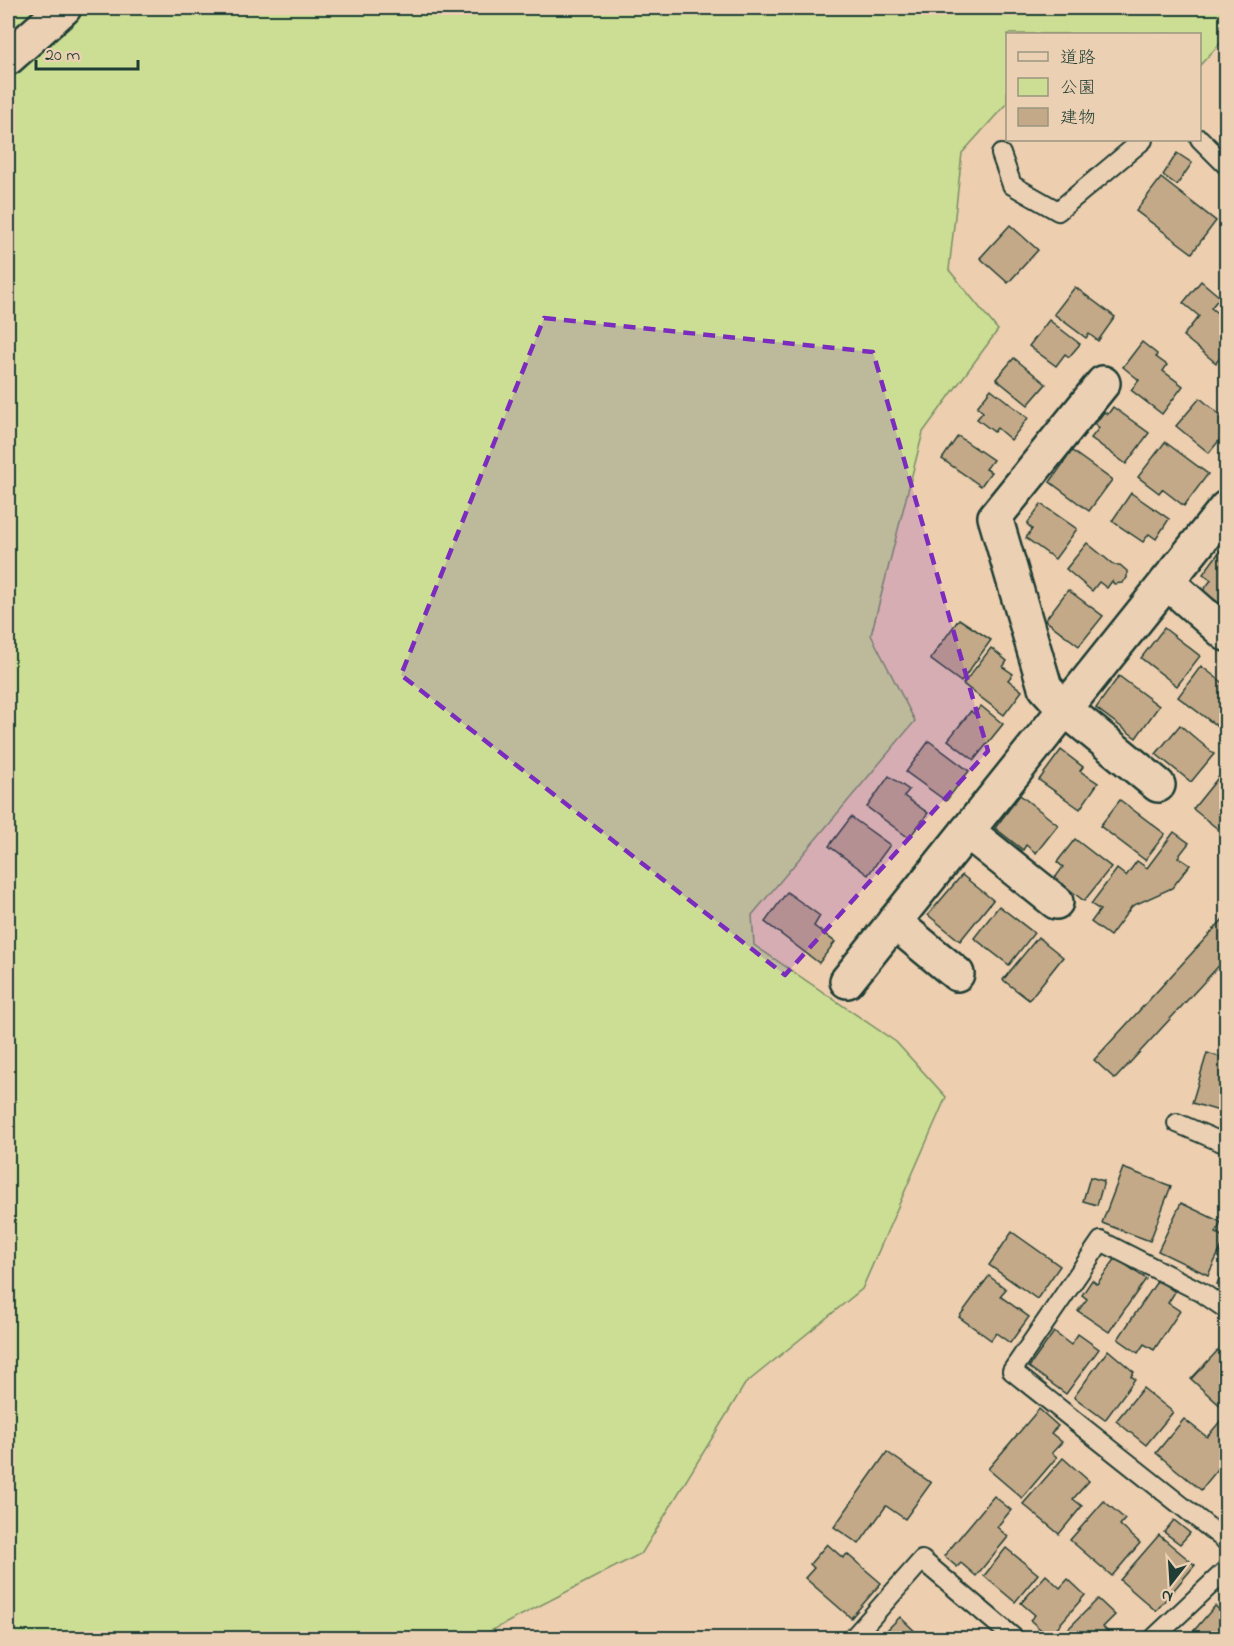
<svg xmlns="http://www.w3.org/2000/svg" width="1234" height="1646" font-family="'Indie Flower','Klee One',sans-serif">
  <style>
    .green { fill: #ccde93; stroke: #768e64; stroke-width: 1.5 }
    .building { fill: #c3a988; stroke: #1f3d34; stroke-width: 1.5 }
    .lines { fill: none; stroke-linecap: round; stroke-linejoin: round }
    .service-casing { stroke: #1f3d34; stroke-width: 22 }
    .minor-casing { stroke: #1f3d34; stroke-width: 38 }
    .secondary-casing { stroke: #1f3d34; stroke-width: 38 }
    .service { stroke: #ecd0b3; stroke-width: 18 }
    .minor { stroke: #ecd0b3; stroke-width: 33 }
    .secondary { stroke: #ecd0b3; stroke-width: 33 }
    .marked { fill: #7b2cbf; fill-opacity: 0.2; stroke: #7b2cbf; stroke-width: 4.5; stroke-dasharray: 12 8; stroke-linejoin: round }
  </style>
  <rect width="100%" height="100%" fill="#edceaf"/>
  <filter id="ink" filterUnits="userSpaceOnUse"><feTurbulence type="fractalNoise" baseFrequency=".0167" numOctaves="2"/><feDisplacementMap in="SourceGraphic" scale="12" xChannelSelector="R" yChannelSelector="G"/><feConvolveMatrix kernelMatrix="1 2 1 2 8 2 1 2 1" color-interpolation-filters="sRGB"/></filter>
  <g filter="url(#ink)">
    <!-- green -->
    <polygon class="green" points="8,8 1226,8 1226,37 1200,65 1200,34 1008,34 1007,103 962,153 949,270 998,330 923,432 871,635 915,721 752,915 754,945 896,1042 946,1097 862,1289 745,1384 642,1553 477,1638 8,1638"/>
    <!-- building -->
    <g class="building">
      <polygon points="1177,153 1192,163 1177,185 1163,175"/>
      <polygon points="1161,178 1216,221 1192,253 1136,211"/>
      <polygon points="1010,225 1038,250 1008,283 980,258"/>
      <polygon points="1201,281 1220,297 1211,308 1226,320 1226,350 1216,363 1183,336 1199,316 1183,303"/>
      <polygon points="1075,287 1115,317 1098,341 1089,334 1086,338 1054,314"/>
      <polygon points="1049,320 1080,344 1069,357 1065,354 1056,366 1029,346"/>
      <polygon points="1142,342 1157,354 1156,357 1167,365 1163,371 1183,386 1162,414 1131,390 1139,380 1123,367"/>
      <polygon points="1014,358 1046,384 1028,405 996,379"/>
      <polygon points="991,389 1028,418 1011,440 997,428 994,432 977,419 983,412 977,407"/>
      <polygon points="1200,398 1226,420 1226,432 1209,453 1176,426"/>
      <polygon points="1113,407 1149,433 1126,464 1091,438 1099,428 1095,424 1104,412 1108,414"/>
      <polygon points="958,436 993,460 986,469 991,472 981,486 942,459"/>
      <polygon points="1165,442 1208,474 1184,506 1162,489 1159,493 1138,477"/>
      <polygon points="1072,451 1112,480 1089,511 1050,482"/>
      <polygon points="1131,493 1169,519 1156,539 1149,534 1143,542 1112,521"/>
      <polygon points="1041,504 1077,529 1055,559 1026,538 1032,529 1027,524"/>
      <polygon points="1087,543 1114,565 1120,565 1127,571 1127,578 1122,583 1114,584 1112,581 1107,588 1099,582 1092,591 1066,569"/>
      <polygon points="1223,547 1226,550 1226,608 1203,591 1211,580 1203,574"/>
      <polygon points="1068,590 1103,616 1079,646 1045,620"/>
      <polygon points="959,619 991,640 961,682 930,659"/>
      <polygon points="1164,628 1200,656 1177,686 1141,658"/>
      <polygon points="991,648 1007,661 1003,667 1013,674 1008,680 1022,691 1004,715 963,684"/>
      <polygon points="1201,666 1226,685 1225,732 1178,697"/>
      <polygon points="1119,676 1159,706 1136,738 1096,708"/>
      <polygon points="981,706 1003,724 974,760 948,740 971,711 974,714"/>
      <polygon points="1180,725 1214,754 1191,782 1156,754"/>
      <polygon points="929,741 969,771 946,801 906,772"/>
      <polygon points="1061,750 1083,767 1080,771 1098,783 1080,809 1039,780"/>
      <polygon points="1226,768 1226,820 1219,830 1193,809"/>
      <polygon points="889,776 909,790 904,796 928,813 909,838 867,807"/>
      <polygon points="1020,795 1058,825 1036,853 1026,845 1023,850 995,828"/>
      <polygon points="1120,800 1165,834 1145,860 1100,826"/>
      <polygon points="851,817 890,845 868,875 829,846"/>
      <polygon points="1174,832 1189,843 1178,857 1190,865 1172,888 1132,906 1110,936 1091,922 1100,910 1091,904 1117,869 1126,876 1137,861 1147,868"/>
      <polygon points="1075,839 1111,867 1084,901 1055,878 1063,867 1057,862"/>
      <polygon points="962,875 993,900 960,941 928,915"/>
      <polygon points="787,892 820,916 814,926 835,942 819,963 765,922"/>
      <polygon points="999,906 1034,933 1009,965 974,938"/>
      <polygon points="1226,916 1226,958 1115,1079 1094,1060"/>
      <polygon points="1038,937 1063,957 1029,1000 1003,980"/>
      <polygon points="1207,1053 1226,1059 1226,1113 1192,1103"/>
      <polygon points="1123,1168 1171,1186 1150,1241 1102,1223"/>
      <polygon points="1090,1177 1104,1181 1097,1205 1083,1201"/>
      <polygon points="1181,1203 1221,1222 1216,1233 1226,1238 1208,1275 1158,1251"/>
      <polygon points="1012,1232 1060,1266 1037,1299 989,1265"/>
      <polygon points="1116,1258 1146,1279 1109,1332 1078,1311 1087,1299 1082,1295 1092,1280 1097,1284"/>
      <polygon points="1225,1263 1226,1263 1226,1288 1217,1284"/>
      <polygon points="989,1276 1006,1289 1000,1296 1029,1317 1010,1343 996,1333 991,1340 959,1317"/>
      <polygon points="1158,1280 1175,1292 1168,1303 1180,1311 1154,1350 1144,1344 1138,1353 1118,1339"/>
      <polygon points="1054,1332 1071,1345 1078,1334 1099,1349 1066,1394 1029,1367"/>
      <polygon points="1221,1347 1226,1352 1226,1411 1191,1379"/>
      <polygon points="1108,1350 1134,1372 1131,1376 1135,1379 1105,1420 1074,1397"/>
      <polygon points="1143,1388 1173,1412 1146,1445 1116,1421"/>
      <polygon points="1039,1409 1058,1426 1051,1433 1062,1442 1052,1453 1057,1457 1022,1498 988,1469"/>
      <polygon points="1184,1419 1207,1437 1222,1419 1226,1423 1226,1459 1201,1490 1156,1453"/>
      <polygon points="887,1452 931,1483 905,1519 886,1506 859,1544 834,1527"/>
      <polygon points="1063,1458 1089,1481 1073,1499 1082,1506 1059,1534 1023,1504"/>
      <polygon points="994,1496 1011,1510 997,1527 1008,1537 976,1576 961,1563 957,1567 944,1556"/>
      <polygon points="1104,1501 1125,1519 1120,1525 1140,1543 1112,1576 1070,1540"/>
      <polygon points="1174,1520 1190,1533 1180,1544 1164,1532"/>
      <polygon points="1159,1535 1195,1565 1156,1611 1120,1580"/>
      <polygon points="827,1544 843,1558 847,1554 881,1583 851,1618 805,1578 814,1568 810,1564"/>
      <polygon points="1006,1548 1038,1574 1015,1602 984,1576"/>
      <polygon points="1046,1575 1060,1588 1068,1579 1085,1595 1049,1637 1030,1620 1035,1615 1021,1603"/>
      <polygon points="1098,1599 1115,1615 1103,1627 1114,1638 1059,1638"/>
      <polygon points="1215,1606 1223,1613 1226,1609 1226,1638 1198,1638 1192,1633"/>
      <polygon points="900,1617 922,1638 879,1638"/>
    </g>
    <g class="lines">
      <!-- service casing -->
      <g class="service-casing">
        <g id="service">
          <polyline points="1200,139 1226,165"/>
          <polyline points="1001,154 1012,185 1058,211 1143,140"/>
          <polyline points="1177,1123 1226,1144"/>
          <polyline points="1226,1309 1201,1292 1101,1241 1012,1371 1226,1541"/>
          <polyline points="853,1638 922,1560 1014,1638"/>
          <polyline points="1154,1638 1226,1570"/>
        </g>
      </g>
      <!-- minor casing -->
      <g class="minor-casing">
        <g id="minor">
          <polyline points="1103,383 995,517 1045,687 1065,709 1158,785"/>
          <polyline points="1167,582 1226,634"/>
          <polyline points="967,831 1056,902"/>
          <polyline points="894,922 957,974"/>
          <polyline points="847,981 1226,508"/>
        </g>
      </g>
      <!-- secondary casing -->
      <g class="secondary-casing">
        <polyline id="secondary" points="8,58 64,8"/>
      </g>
      <!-- service -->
      <use href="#service" class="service"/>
      <!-- minor -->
      <use href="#minor" class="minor"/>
      <!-- secondary -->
      <use href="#secondary" class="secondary"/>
    </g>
  </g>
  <!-- marked area -->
  <path class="marked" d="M544,318L873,352L988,751L785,975L401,675Z"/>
  <!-- margin -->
  <rect width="1234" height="1646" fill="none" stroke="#ecd0b3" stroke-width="30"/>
  <rect x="15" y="15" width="1204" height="1616" fill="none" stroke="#1f3d34" stroke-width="2" filter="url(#ink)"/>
  <!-- legend -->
  <rect x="1006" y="33" width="195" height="108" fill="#ecd0b3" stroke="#9a9580" stroke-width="1.5"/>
  <rect x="1018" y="52" width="30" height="9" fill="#ecd0b3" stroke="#9a9580" stroke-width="1.5"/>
  <text x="1060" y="63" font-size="18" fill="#1f3d34">道路</text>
  <rect x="1018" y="78" width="30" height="18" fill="#ccde93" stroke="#9a9580" stroke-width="1.5"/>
  <text x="1060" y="93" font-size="18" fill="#1f3d34">公園</text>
  <rect x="1018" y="108" width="30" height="18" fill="#c3a988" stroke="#9a9580" stroke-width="1.5"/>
  <text x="1060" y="123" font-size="18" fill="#1f3d34">建物</text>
  <!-- north arrow -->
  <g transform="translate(1171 1583) rotate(197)" stroke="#ecd0b3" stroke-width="4.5" paint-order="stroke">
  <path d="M0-4.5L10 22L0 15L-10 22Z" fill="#1f3d34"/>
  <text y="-9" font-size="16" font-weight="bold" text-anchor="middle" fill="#1f3d34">N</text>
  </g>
  <!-- scale -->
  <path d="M36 60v9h102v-9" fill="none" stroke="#1f3d34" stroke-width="3"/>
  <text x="45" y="60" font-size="18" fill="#1f3d34" stroke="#ecd0b3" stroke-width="4.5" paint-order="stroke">20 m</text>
</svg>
